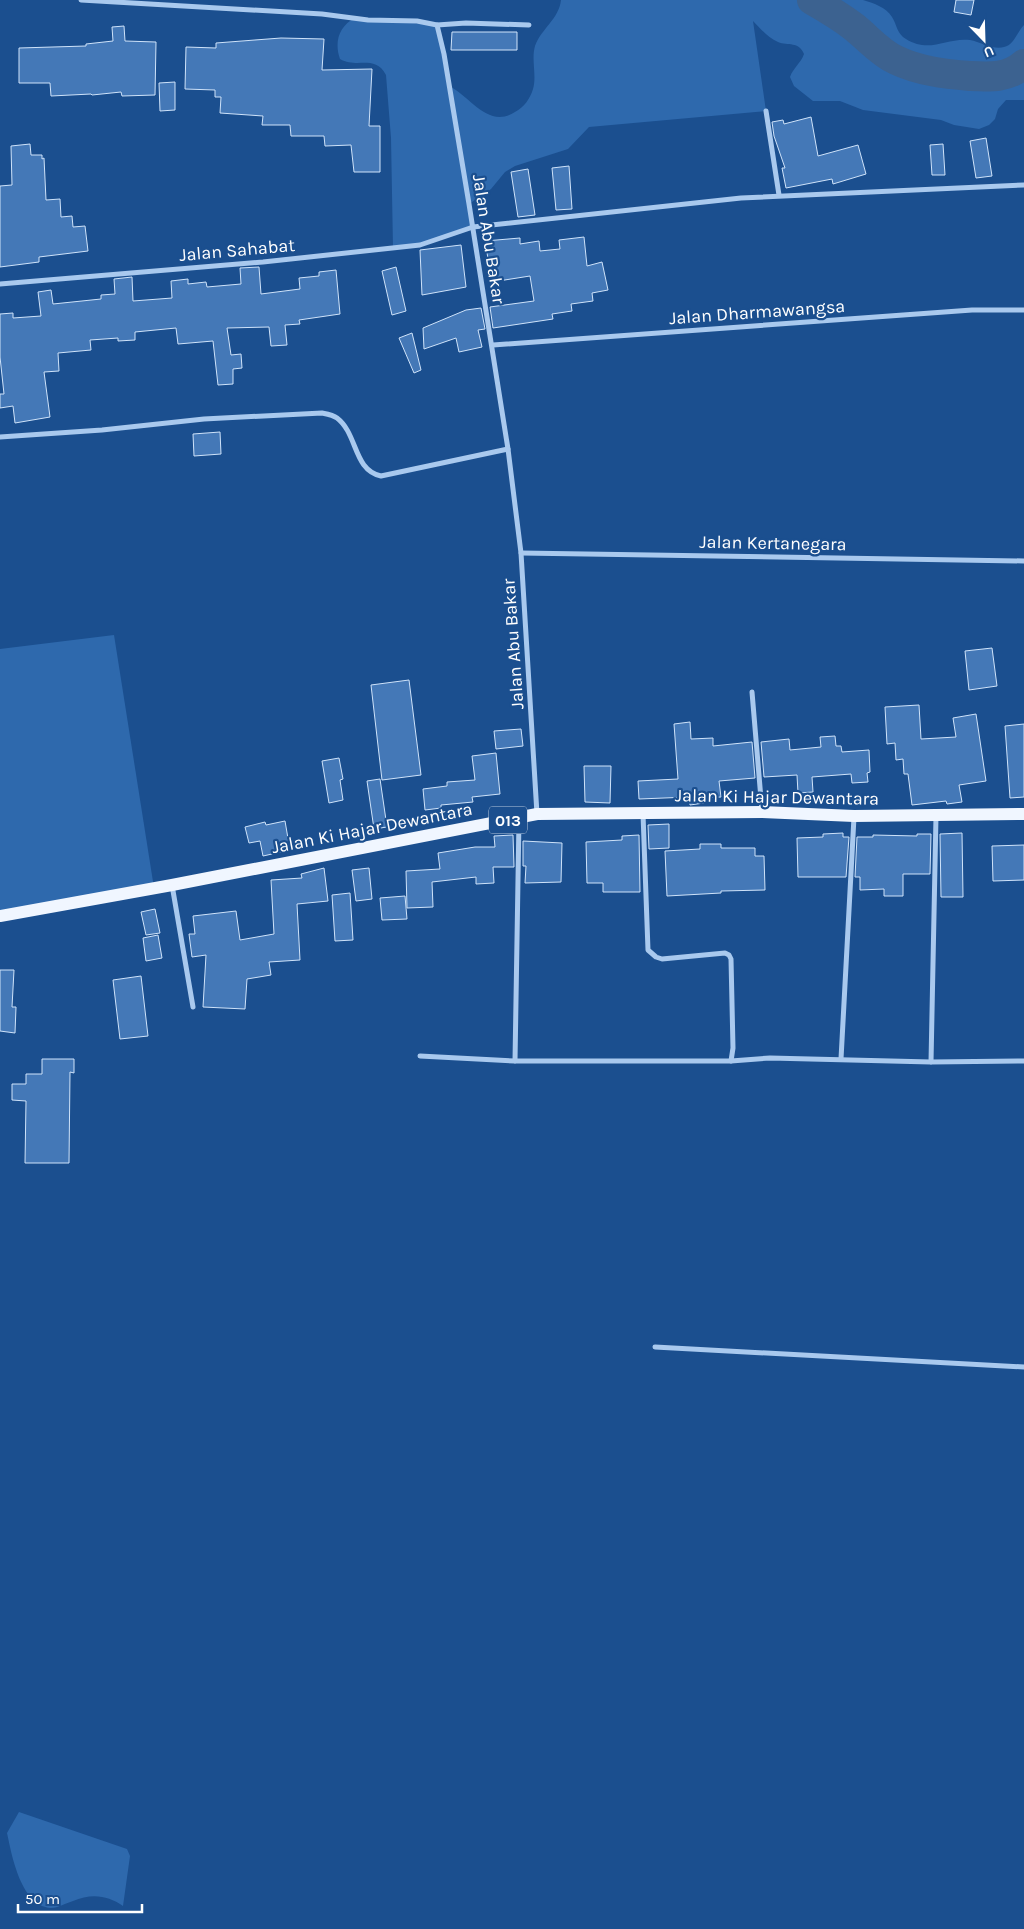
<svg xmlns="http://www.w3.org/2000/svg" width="1024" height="1929" font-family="Karla,sans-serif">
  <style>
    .green { fill: #2e69ad }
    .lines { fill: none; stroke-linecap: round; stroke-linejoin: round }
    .river { stroke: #3c6290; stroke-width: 30 }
    .building { fill: #4478b7; stroke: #cfe3fa }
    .street { stroke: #a9c9ee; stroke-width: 5 }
    .primary { stroke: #f0f6ff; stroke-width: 12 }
    .labels { text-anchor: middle; stroke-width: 4.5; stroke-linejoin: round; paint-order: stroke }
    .shield { fill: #1b4f8f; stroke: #bbcadd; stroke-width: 1 }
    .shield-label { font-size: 16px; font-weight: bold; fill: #fff }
    .street-label { font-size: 18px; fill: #fff; stroke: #1b4f8f }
  </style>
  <rect width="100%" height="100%" fill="#1b4f8f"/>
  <!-- green -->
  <g class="green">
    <path d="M561,0H863C873,3 886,7 892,17C897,25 897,34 906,39C930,54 947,37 970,40C981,42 993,50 1004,47C1014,45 1017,32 1024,25V100H1006L998,109L995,119L989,125L979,129L954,125L941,120L863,110L840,101H813L794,86L790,77C793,68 801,63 804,54C799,41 788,46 778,42C768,38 760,28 753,21L766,111L589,127L568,149L515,166L505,172L491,189L469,204L473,227L420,245L393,248L391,138L386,75C375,54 357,69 340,59C334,42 339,26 355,18L437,25L449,86C471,97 488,129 515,112C524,107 530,99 533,89C537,75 531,60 535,46C541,29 559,19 561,0Z"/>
    <polygon points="114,635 154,888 0,916 0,649"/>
    <path d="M19,1812L127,1849L130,1856L123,1906C108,1895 91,1893 73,1901C66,1903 58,1908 51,1908C21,1906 12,1856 7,1833Z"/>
  </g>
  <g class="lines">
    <!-- river -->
    <path class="river" d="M812,0C826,8 841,17 854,27C868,38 879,52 896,60C919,71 945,74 970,76C991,77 1008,78 1024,64"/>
  </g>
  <!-- building -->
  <g class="building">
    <polygon points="956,0 974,0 971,15 954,12"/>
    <polygon points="124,26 125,41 156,42 155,95 122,96 121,92 92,95 91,94 51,96 50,83 19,83 19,48 86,46 86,44 113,41 112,27"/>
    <polygon points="452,32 517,32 517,50 451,50"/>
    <polygon points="281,38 324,39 322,70 372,69 369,126 380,126 380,172 354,172 351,145 325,146 324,136 291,136 290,125 262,125 263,116 220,113 221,97 215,97 215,90 185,89 186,47 216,48 216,43"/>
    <polygon points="175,82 175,110 160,111 159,83"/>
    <polygon points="811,117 818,156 858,145 866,174 833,184 832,179 786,188 782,168 785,168 774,136 772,122 783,120 784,124"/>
    <polygon points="986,138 992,176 976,178 970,141"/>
    <polygon points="30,144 31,155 42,155 42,159 44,158 46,200 60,199 61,217 72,216 73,227 85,226 88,251 39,257 39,262 0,267 0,186 12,185 11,146"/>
    <polygon points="943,144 945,175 932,175 930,145"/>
    <polygon points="569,166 572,209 556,210 552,168"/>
    <polygon points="528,169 535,215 518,217 511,172"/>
    <polygon points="584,237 587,266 602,262 608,290 592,293 593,301 571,304 572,311 552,314 553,319 493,328 490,307 534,301 530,276 492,282 485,241 520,238 520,244 539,241 540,251 560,249 559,240"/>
    <polygon points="461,245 466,287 422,295 420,250"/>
    <polygon points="259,267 261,294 300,289 299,278 319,276 319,272 336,270 340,314 299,320 300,324 285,325 287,345 271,346 269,327 227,328 231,355 241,354 242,368 233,369 233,384 218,385 213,341 178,344 176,328 135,332 135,340 118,341 118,338 90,340 91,350 58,353 59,371 44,372 50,417 15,423 13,406 0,408 0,394 4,394 0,357 0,314 13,313 13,318 41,316 38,292 51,290 53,304 101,299 101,295 115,294 114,279 132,277 133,301 172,298 171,281 188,279 188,284 206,282 207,287 241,284 240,268"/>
    <polygon points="396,267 406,311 392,315 382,271"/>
    <polygon points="481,308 485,329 478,330 482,347 459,352 456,338 424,349 423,328 466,310"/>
    <polygon points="412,333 421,370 414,373 399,338"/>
    <polygon points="220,432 221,454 194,456 193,434"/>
    <polygon points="992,648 997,686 969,690 965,651"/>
    <polygon points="409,680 421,775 382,780 371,685"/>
    <polygon points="919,705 921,739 956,737 953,718 976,714 986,781 959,785 962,802 947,804 946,801 912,805 908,774 904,774 903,759 896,760 895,743 887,744 885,707"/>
    <polygon points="690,722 691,739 713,738 713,746 752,742 755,778 719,781 721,797 703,798 704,803 690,805 689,797 639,799 638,781 678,779 674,724"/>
    <polygon points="1024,724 1024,797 1010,798 1005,726"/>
    <polygon points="521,729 523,746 496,749 494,731"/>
    <polygon points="835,736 836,746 841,746 842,752 869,750 870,772 867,773 868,782 852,783 851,774 812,777 813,792 798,793 797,775 764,777 761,742 789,739 790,750 821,747 820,737"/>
    <polygon points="496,753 500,794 472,797 473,802 441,805 441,808 425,810 423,789 447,786 447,782 475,780 472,756"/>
    <polygon points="339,758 343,779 340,780 343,800 329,803 322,761"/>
    <polygon points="584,766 611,766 610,803 585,802"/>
    <polygon points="380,779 387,827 374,829 367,781"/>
    <polygon points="285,821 290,850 263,856 260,841 249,843 245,827 265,822 266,825"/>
    <polygon points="669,824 669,848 649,849 648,825"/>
    <polygon points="843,833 843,837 849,837 846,877 798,877 797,838 823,837 823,834"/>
    <polygon points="962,833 963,897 941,897 940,834"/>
    <polygon points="917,834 931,834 930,874 903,874 903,896 884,896 884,889 860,890 860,877 855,877 857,837 873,837 873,835 917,836"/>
    <polygon points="513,835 514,867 493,867 494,883 476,884 476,877 432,882 433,907 407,908 406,871 440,869 438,853 475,847 495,847 494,836"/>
    <polygon points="639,835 640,892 603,892 603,883 587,883 586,842 622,840 622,836"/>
    <polygon points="523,841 562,843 561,882 525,883 526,866 523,866"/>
    <polygon points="700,844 721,844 721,848 755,848 755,856 764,856 765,890 721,891 721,893 667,896 665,851 700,849"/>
    <polygon points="1024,845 1024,880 993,881 992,846"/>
    <polygon points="324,868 328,901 297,904 300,960 269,962 271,975 247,979 245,1009 203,1007 206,955 192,957 189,934 195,934 193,916 236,911 240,940 274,934 271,880 302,878 301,874"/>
    <polygon points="369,868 372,899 356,901 352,870"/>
    <polygon points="350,893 353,940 335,941 332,895"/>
    <polygon points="405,896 407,919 382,920 380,898"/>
    <polygon points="155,909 160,933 146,935 141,912"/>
    <polygon points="158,935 162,958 146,961 143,938"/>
    <polygon points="0,970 14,970 12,1007 16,1007 15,1033 0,1031"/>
    <polygon points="141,976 148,1036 120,1039 113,980"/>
    <polygon points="42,1059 74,1059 74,1073 70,1072 69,1163 25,1163 26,1101 12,1100 12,1084 26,1084 26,1074 42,1074"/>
  </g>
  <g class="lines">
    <!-- street -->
    <g class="street">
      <polyline points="81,0 322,14 368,20 417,21 437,25 444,54 469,204 508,449 521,553 537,814"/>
      <polyline points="437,25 466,23 529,25"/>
      <polyline points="766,111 779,195"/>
      <polyline points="0,284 263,262 420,245 473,227 741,198 1024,185"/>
      <polyline points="493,345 972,310 1024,310"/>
      <path d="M0,437L102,430L204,419L322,413C327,414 333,415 337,418C358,434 353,470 381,476L508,449"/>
      <polyline points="521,553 1024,561"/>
      <polyline points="752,692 762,811"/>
      <polyline points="643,814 648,950 656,957 662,959 725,953 729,955 731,959 733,1048 731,1061"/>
      <polyline points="172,885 193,1007"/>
      <polyline points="420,1056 515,1061 731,1061 770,1058 931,1062 1024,1061"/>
      <polyline points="841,1059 854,817"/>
      <polyline points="515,1061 519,819"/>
      <polyline points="931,1062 936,816"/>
      <polyline points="655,1347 1024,1367"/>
    </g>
    <!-- primary -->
    <polyline class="primary" points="0,916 172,885 537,814 762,812 854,816 1024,814"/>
  </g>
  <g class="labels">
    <!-- shield labels -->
    <rect class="shield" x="489" y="806.5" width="38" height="27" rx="4"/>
    <g class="shield-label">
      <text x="508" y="826">013</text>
    </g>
    <!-- street labels -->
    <g class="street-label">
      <text transform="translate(489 239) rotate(81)" y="6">Jalan Abu Bakar</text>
      <text transform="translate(237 250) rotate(-5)" y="6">Jalan Sahabat</text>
      <text transform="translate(757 312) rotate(-4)" y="6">Jalan Dharmawangsa</text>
      <text transform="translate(773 543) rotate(1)" y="6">Jalan Kertanegara</text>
      <text transform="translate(513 644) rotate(-94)" y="6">Jalan Abu Bakar</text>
      <text transform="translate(777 797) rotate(1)" y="6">Jalan Ki Hajar Dewantara</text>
      <text transform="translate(372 828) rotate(-11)" y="6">Jalan Ki Hajar Dewantara</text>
    </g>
  </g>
  <!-- north arrow -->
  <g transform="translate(984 40) rotate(157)" stroke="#1b4f8f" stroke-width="4" paint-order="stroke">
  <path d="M0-4L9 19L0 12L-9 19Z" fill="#ffffff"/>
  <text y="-8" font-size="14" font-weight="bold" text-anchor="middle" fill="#ffffff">U</text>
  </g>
  <!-- scale -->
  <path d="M18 1904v8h124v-8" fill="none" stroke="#ffffff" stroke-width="2.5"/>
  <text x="25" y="1904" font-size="15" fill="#ffffff" stroke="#1b4f8f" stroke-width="4" paint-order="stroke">50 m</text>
</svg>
